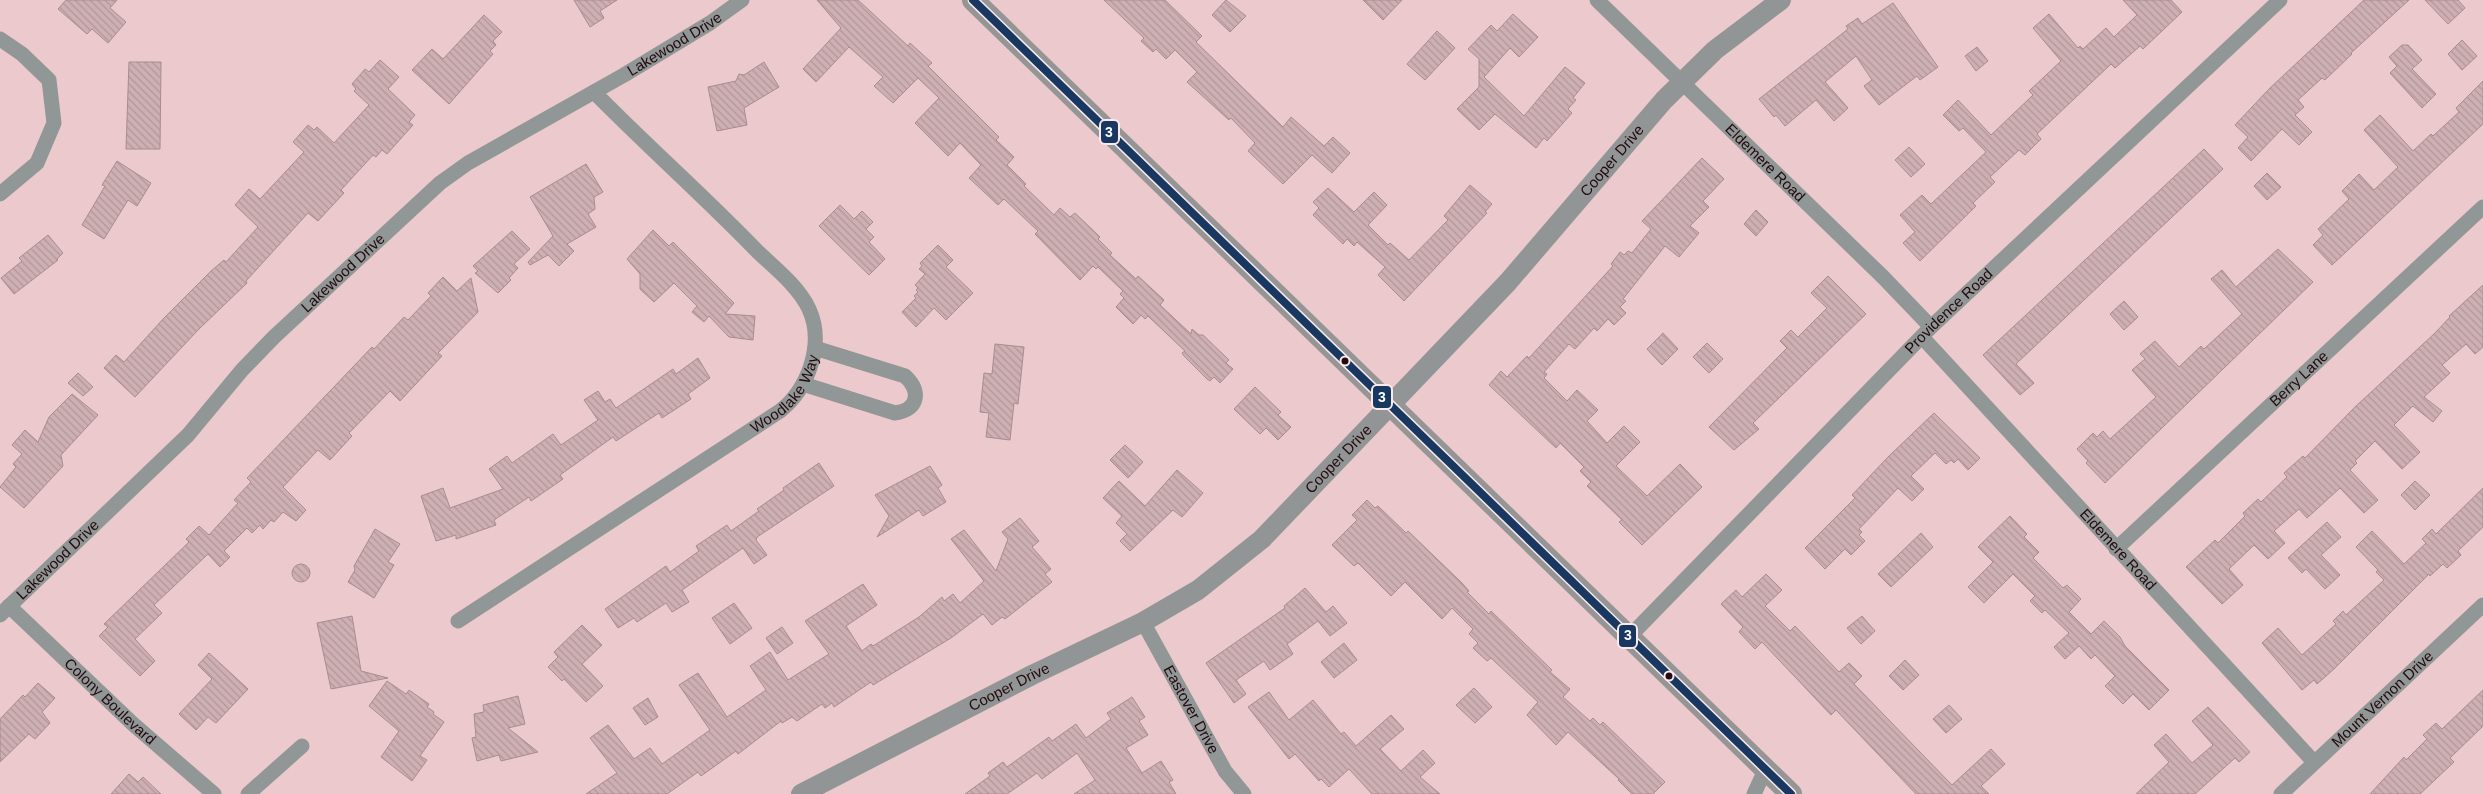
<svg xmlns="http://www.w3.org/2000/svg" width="2483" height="794" font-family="Arial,sans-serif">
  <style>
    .building { fill: url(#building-back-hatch); stroke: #a88c90 }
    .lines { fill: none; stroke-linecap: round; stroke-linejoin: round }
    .street { stroke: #909796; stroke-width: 15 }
    .secondary { stroke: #929595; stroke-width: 20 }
    .primary { stroke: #959596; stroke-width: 22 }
    .bus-1-casing { stroke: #fbeaeb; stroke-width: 11 }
    .bus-1 { stroke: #183862; stroke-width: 8 }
    .bus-dot { fill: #24090e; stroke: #fbeaeb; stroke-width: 2 }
    .labels { text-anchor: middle; stroke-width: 4.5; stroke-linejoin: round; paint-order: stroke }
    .street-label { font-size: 15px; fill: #24090e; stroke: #fbeaeb }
    .line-badge { stroke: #fbeaeb; stroke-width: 2 }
    .badge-label { font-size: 14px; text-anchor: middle; font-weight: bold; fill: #fff }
  </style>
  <defs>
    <pattern id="building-back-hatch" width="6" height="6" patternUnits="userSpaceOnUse" patternTransform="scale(1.25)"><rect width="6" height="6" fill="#ceb0b4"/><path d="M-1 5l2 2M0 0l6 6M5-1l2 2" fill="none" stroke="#b1969a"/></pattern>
  </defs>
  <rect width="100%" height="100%" fill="#ebc9cc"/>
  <!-- building -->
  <g class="building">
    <polygon points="66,0 117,0 110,8 126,22 108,43 92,29 87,34 58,9"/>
    <polygon points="574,0 617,0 600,11 604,18 590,27"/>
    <polygon points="817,0 858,0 908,46 910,43 932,63 928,66 999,137 996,140 1014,157 1007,165 1026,184 1024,186 1054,215 1060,208 1070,217 1075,213 1100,237 1098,239 1112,253 1110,255 1136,279 1138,276 1164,300 1160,305 1191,334 1192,329 1199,335 1203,335 1229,360 1226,363 1233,369 1220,383 1214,377 1210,381 1207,379 1184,356 1182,353 1185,351 1148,316 1145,319 1141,315 1133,324 1116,307 1124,298 1120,294 1123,291 1098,267 1096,269 1093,266 1080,280 1035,234 1038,231 1004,199 998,205 969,178 981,165 960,143 948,156 915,123 939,98 918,78 893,103 874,86 883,77 849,47 816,82 803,69 841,28"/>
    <polygon points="1104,0 1165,0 1202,36 1196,42 1283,127 1291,117 1324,146 1333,137 1350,153 1332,173 1312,155 1283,184 1248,151 1255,143 1231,118 1229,120 1187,82 1197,72 1175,50 1166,59 1156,49 1153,52 1141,41 1144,38"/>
    <polygon points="1226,0 1246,16 1230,32 1212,15"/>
    <polygon points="1363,0 1402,0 1383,20"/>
    <polygon points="2123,0 2171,0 2182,12 2143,49 2140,46 2115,68 2111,64 2037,134 2041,139 2025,155 2019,150 1990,177 1995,182 1973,203 1976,206 1920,261 1903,243 1915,232 1900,215 1922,195 1931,204 1986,152 1963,128 1959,131 1943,115 1958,100 1991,135 2033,95 2029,91 2061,61 2033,28 2049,14 2078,48 2080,46 2083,49 2106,28 2114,37 2137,15"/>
    <polygon points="2364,0 2409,0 2351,53 2352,54 2325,80 2322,78 2298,100 2304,107 2295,115 2312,132 2299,145 2282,129 2251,161 2238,148 2248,137 2235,125 2270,88"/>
    <polygon points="2425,0 2458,0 2465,8 2448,24"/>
    <polygon points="1893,3 1938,67 1920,80 1917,76 1879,105 1864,86 1872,80 1856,56 1825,82 1848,108 1834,121 1816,100 1785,126 1776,115 1774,117 1759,99 1848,29 1846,26 1858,18 1862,24"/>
    <polygon points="1513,14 1538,37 1519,57 1510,48 1484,77 1524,116 1565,67 1585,83 1573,98 1576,100 1568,109 1572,113 1547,141 1544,138 1536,148 1495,114 1479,130 1457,109 1479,87 1479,59 1468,49 1491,25 1497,31"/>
    <polygon points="484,15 502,32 493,41 496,45 490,51 493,54 449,104 412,70 432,49 443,59"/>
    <polygon points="1437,31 1455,48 1425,80 1407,64"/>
    <polygon points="2462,40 2477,56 2462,70 2448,54"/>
    <polygon points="2402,45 2408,45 2422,60 2412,69 2436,94 2422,108 2390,73 2397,66 2389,57"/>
    <polygon points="1977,47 1988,61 1976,71 1965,56"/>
    <polygon points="380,60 399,77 388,89 415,115 409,122 413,125 387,154 382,150 376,157 373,155 341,190 344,193 318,221 308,213 246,281 247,283 199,329 135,397 104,368 116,355 124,362 164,318 211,271 224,260 226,262 258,227 235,205 249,189 260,199 304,152 293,142 308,125 314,130 317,127 334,143 369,105 354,91 356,89 352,84 365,69 369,72"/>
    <polygon points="129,62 161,62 160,149 126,149"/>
    <polygon points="764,62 779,87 744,108 747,125 717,131 708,87 736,81 739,74 744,75"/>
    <polygon points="2483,81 2483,124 2332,265 2313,245 2323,235 2318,229 2349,199 2342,191 2359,174 2374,190 2398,167 2364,130 2380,115 2413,151 2431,134 2433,136 2459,112 2456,108"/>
    <polygon points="1909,147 1925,164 1911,177 1895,160"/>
    <polygon points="2204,149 2223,169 2016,364 2034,383 2020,395 1983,355"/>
    <polygon points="1702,158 1724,179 1703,201 1709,207 1690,226 1699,233 1679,257 1665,246 1623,299 1626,301 1620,307 1626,313 1614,325 1608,319 1597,331 1594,328 1575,349 1569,344 1544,372 1547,374 1544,378 1567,401 1577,390 1598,410 1587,421 1607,443 1624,426 1640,442 1616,466 1647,496 1680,464 1702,487 1642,545 1619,522 1622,520 1587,486 1591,482 1580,471 1584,467 1560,443 1556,448 1489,385 1501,371 1507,377 1527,356 1529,358 1613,266 1611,264 1620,252 1624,255 1628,251 1632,253 1651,229 1642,221"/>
    <polygon points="117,161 151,183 137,206 128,200 104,239 82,225 105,186 102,185"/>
    <polygon points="586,164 603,192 594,197 595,209 588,214 596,227 567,244 574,251 559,266 548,255 530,265 528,262 553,236 530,197"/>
    <polygon points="2267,173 2281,187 2267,200 2254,186"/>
    <polygon points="1470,185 1492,204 1485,212 1487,213 1404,301 1378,275 1385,267 1357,242 1354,246 1347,239 1343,244 1313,215 1319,208 1313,202 1328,188 1354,212 1374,192 1387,205 1368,225 1388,245 1390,243 1409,260 1448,220 1444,216"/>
    <polygon points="840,205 854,219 862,211 873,222 866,229 874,237 869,242 885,259 869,275 819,226"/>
    <polygon points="1756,210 1768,222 1756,236 1744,224"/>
    <polygon points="653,230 669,246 673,242 734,303 725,314 755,316 753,340 729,337 709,316 704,322 692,312 697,306 674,283 654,302 640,289 640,274 627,259"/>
    <polygon points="512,231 530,249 514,264 518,268 509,278 511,280 498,293 475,273 478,271 473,266"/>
    <polygon points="48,235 63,253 57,259 58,260 14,294 1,278 22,261 19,258"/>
    <polygon points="938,245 953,260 946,267 973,293 946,320 934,308 916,327 902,312 916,298 914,296 918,292 916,290 918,288 915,285 925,274 919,269 922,266 920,263"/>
    <polygon points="2278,249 2313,282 2105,483 2086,463 2088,461 2077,449 2093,433 2097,437 2103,431 2110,439 2156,397 2132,370 2145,359 2140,354 2155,341 2179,367 2201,346 2204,349 2242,314 2211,279 2222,270 2236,287"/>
    <polygon points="1828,276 1866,314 1753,423 1759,429 1734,450 1709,427 1787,348 1780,341 1791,330 1798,337 1827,308 1811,293"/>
    <polygon points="443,277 457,291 471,278 478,312 438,353 442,356 400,401 390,391 349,433 352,436 330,460 318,450 283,487 306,510 296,521 283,512 274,522 271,520 263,529 260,525 252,533 247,528 224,551 230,557 220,567 208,554 154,605 162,613 135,639 155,661 140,676 99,636 108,627 104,624 189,542 186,539 199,526 209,535 238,503 234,500 251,482 247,478 268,456 372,347 374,349 404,317 408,320 431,296 428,293"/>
    <polygon points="2483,285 2483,347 2475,354 2466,344 2442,365 2450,373 2424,397 2442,411 2433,422 2413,406 2394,425 2420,452 2402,469 2375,441 2355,461 2357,463 2350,470 2378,500 2364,513 2340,488 2307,518 2299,509 2274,531 2285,543 2268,559 2254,545 2229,569 2243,585 2222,604 2186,567 2215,540 2218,543 2245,516 2243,513 2258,499 2261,502 2287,477 2284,473 2303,456 2305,458 2355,407 2435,333 2450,317 2449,316"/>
    <polygon points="2124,301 2138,317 2124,330 2110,314"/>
    <polygon points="1663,333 1678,349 1662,365 1647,349"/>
    <polygon points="1707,343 1723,359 1709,373 1693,357"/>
    <polygon points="995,344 1024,347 1018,404 1014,403 1010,440 986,437 989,413 980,412 984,373 992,374"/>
    <polygon points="698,358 710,378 688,394 691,399 662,418 659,413 616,441 613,437 560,475 563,479 531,501 529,497 494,520 496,525 456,539 456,535 436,541 421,496 443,488 450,508 503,489 489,469 507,456 512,463 553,434 561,445 598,420 584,400 598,391 605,402 610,399 616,408 673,369 676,374"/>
    <polygon points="78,373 93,387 83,396 68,383"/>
    <polygon points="1255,387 1281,412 1278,415 1291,427 1278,440 1266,428 1260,434 1234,409"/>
    <polygon points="72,394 98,415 61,455 63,466 24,508 0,487 16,467 13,464 22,454 12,445 25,430 38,442 49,417"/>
    <polygon points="1934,413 1980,458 1968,470 1958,459 1954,463 1951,460 1946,464 1935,453 1911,476 1924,489 1912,501 1898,488 1859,529 1862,532 1859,535 1865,541 1851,555 1845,549 1825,569 1805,548 1855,498 1852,495 1888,457"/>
    <polygon points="1125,445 1143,462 1128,478 1110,460"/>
    <polygon points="819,463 834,486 757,537 756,540 767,555 754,564 743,548 682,590 689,602 672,612 666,603 637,622 634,618 618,628 605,609 666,566 670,572 699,551 696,546 727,525 731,531 759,511 757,509 784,490 783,488"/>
    <polygon points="930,466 942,485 938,488 946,502 923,516 919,510 877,537 889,516 875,495"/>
    <polygon points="1177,470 1203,493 1182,517 1173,510 1130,551 1120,541 1127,534 1116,523 1122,516 1103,498 1119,481 1145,506"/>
    <polygon points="2415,481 2430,495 2415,510 2401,495"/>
    <polygon points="2483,488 2483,527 2458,551 2461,555 2447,568 2443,564 2430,576 2429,574 2334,669 2317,684 2314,680 2302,690 2262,643 2278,628 2302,655 2336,624 2333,621 2343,611 2346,615 2384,580 2376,572 2378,570 2356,547 2372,531 2404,564 2426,543 2422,539 2432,529 2436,534"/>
    <polygon points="1367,500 1375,508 1378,506 1406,533 1408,531 1462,583 1469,591 1467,592 1489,614 1491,611 1552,670 1550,672 1570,689 1563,697 1590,721 1593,718 1600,725 1603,722 1665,782 1653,794 1632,794 1618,780 1619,779 1568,732 1556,745 1527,715 1538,702 1491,658 1487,661 1473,648 1478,643 1469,634 1473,629 1452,608 1442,619 1405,582 1391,596 1358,563 1354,566 1332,545 1357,520 1352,515"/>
    <polygon points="2010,516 2027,534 2024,537 2039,552 2033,558 2063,588 2067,585 2081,599 2069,612 2091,634 2104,621 2120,637 2125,646 2169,690 2149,710 2133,694 2123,704 2105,686 2115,676 2095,655 2091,659 2079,646 2065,659 2054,647 2069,633 2045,610 2042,613 2030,601 2035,596 2013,574 1984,603 1968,587 1993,562 1978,547"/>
    <polygon points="1020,518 1039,541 1032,547 1051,569 1045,574 1052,582 1005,619 1002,617 992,625 983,614 951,638 873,685 871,682 834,707 832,703 825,708 822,704 797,721 792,717 782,723 781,721 738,754 736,751 701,776 698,772 667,794 586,794 617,773 590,738 608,725 634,759 650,748 662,764 710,730 679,685 698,673 727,717 766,690 750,666 770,652 788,680 829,654 805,621 863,584 877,605 846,626 862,651 871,644 873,646 919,617 942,597 944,601 953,594 960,603 984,581 951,539 964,530 996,571 1008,539 1002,532"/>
    <polygon points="2327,522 2341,537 2321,555 2340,575 2325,589 2306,569 2302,573 2288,558"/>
    <polygon points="375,529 400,544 388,562 394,565 374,598 348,582 355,570 354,566"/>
    <polygon points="1921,533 1933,547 1891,587 1878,574"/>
    <circle cx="301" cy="573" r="9"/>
    <polygon points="1766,574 1782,590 1765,606 1790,631 1795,626 1839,672 1849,663 1862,676 1854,684 1952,785 1991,749 2005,764 1981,786 1989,794 1916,794 1836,710 1831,715 1762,642 1755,649 1739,632 1743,627 1721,604 1736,590 1742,597"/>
    <polygon points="1305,588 1326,612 1333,606 1347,623 1330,636 1318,621 1287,644 1293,654 1270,670 1264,661 1236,680 1246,694 1234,703 1206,663 1285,608 1284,606"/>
    <polygon points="734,603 752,628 730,644 712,618"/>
    <polygon points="352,616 361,671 388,678 331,689 317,623"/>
    <polygon points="1862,616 1875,631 1861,644 1847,628"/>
    <polygon points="582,625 602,645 582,664 603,686 586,702 564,679 562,681 548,667 558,657 554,652"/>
    <polygon points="782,627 793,643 777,654 766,638"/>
    <polygon points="1344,643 1357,660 1334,678 1321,662"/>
    <polygon points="209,653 248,689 216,723 208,717 196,730 179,714 212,679 198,665"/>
    <polygon points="1905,660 1919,675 1903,690 1889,676"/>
    <polygon points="387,681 406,694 409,690 429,704 427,707 434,712 433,714 444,722 420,756 427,760 412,781 381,757 399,731 369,706"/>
    <polygon points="38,683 55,698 42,712 50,723 35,739 29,734 0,762 0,719 23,695 25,697"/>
    <polygon points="1474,688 1492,707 1475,723 1456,705"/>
    <polygon points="2483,690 2483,726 2450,758 2454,762 2420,794 2370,794 2404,757 2406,760 2427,739 2423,735 2436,723 2442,729"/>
    <polygon points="1269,692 1289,720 1313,700 1341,734 1344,732 1356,746 1391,715 1404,729 1380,749 1401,771 1423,750 1435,763 1420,777 1440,794 1372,794 1349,769 1329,787 1321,779 1319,781 1295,754 1289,759 1248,707"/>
    <polygon points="518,696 525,724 508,728 538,752 501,761 499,755 477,761 472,738 476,737 474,714 484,712 483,705"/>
    <polygon points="1132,697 1145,717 1139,721 1148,735 1126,748 1142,773 1161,761 1173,780 1169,782 1176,794 1074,794 1095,780 1077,753 1042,779 1037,773 1007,794 965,794 990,776 988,773 1003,762 1007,767 1049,737 1052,741 1076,724 1086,738 1111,719 1107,713"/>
    <polygon points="648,698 658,717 645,725 633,708"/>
    <polygon points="1949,705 1962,719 1946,733 1933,719"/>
    <polygon points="2208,707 2250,752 2239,762 2235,758 2195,794 2136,794 2169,762 2154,745 2166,734 2192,763 2213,745 2192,721"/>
    <polygon points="129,774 138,782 143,777 161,794 111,794"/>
  </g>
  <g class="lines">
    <!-- street -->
    <g class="street">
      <path id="s1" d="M1597,0L1883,277L1931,327"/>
      <polyline points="0,39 22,54 49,80 54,123 37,163 0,194"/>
      <path id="s2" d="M1922,337L2314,762"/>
      <path d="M803,384L895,413C919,410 921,391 905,376L815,348"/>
      <path id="s3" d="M2116,549L2483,207"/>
      <path id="s4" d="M9,606L133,724L214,794"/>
      <path id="s5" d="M0,615L188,435L242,370L274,337L440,183L468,163L624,75L710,23L742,0"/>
      <path id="s6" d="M458,621L780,411C808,389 825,344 809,309C799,287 775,268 758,252C705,197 648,147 594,92"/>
      <path id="s7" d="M1143,622L1225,771L1244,794"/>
      <path id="s8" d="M1630,636L1931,327L2280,0"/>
      <polyline points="248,794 302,746"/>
      <polyline points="1754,794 1765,770"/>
      <path id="s9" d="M2281,794L2483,605"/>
    </g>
    <!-- secondary -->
    <path class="secondary" id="s10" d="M801,794L1032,675L1143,622L1198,590L1262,539L1508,282L1664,100L1715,50L1781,0"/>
    <!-- primary -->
    <polyline class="primary" points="973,0 1791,794"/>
    <!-- bus-1 casing -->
    <g class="bus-1-casing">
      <polyline id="bus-1" points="973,0 1791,794"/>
    </g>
    <!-- bus-1 -->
    <use href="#bus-1" class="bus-1"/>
  </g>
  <!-- markers -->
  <g class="bus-dot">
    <circle cx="1345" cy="361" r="4.5"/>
    <circle cx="1669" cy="676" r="4.5"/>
  </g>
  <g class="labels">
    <!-- street labels -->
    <g class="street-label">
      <text dy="5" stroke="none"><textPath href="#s5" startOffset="890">Lakewood Drive</textPath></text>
      <text dy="5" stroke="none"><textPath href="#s10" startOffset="1044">Cooper Drive</textPath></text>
      <text dy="5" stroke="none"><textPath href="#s1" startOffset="234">Eldemere Road</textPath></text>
      <text dy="5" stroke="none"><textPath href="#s5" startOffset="485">Lakewood Drive</textPath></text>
      <text dy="5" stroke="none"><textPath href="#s8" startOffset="455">Providence Road</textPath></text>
      <text dy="5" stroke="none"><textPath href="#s3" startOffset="250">Berry Lane</textPath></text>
      <text dy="5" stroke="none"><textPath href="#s6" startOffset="401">Woodlake Way</textPath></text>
      <text dy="5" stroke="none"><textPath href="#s10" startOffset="639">Cooper Drive</textPath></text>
      <text dy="5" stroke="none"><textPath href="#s2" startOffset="289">Eldemere Road</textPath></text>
      <text dy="5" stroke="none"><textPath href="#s5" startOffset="80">Lakewood Drive</textPath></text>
      <text dy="5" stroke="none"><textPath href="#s10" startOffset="234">Cooper Drive</textPath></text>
      <text dy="5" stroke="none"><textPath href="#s9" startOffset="139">Mount Vernon Drive</textPath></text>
      <text dy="5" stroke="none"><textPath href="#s4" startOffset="139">Colony Boulevard</textPath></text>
      <text dy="5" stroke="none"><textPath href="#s7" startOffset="100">Eastover Drive</textPath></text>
    </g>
  </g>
  <g class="line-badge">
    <rect x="1100" y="120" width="19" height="24" rx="5" fill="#183862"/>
    <rect x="1372" y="385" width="20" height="24" rx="5" fill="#183862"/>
    <rect x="1618" y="624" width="19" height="24" rx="5" fill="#183862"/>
  </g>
  <g class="badge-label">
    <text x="1109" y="137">3</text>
    <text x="1382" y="402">3</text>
    <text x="1628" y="640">3</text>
  </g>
</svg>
